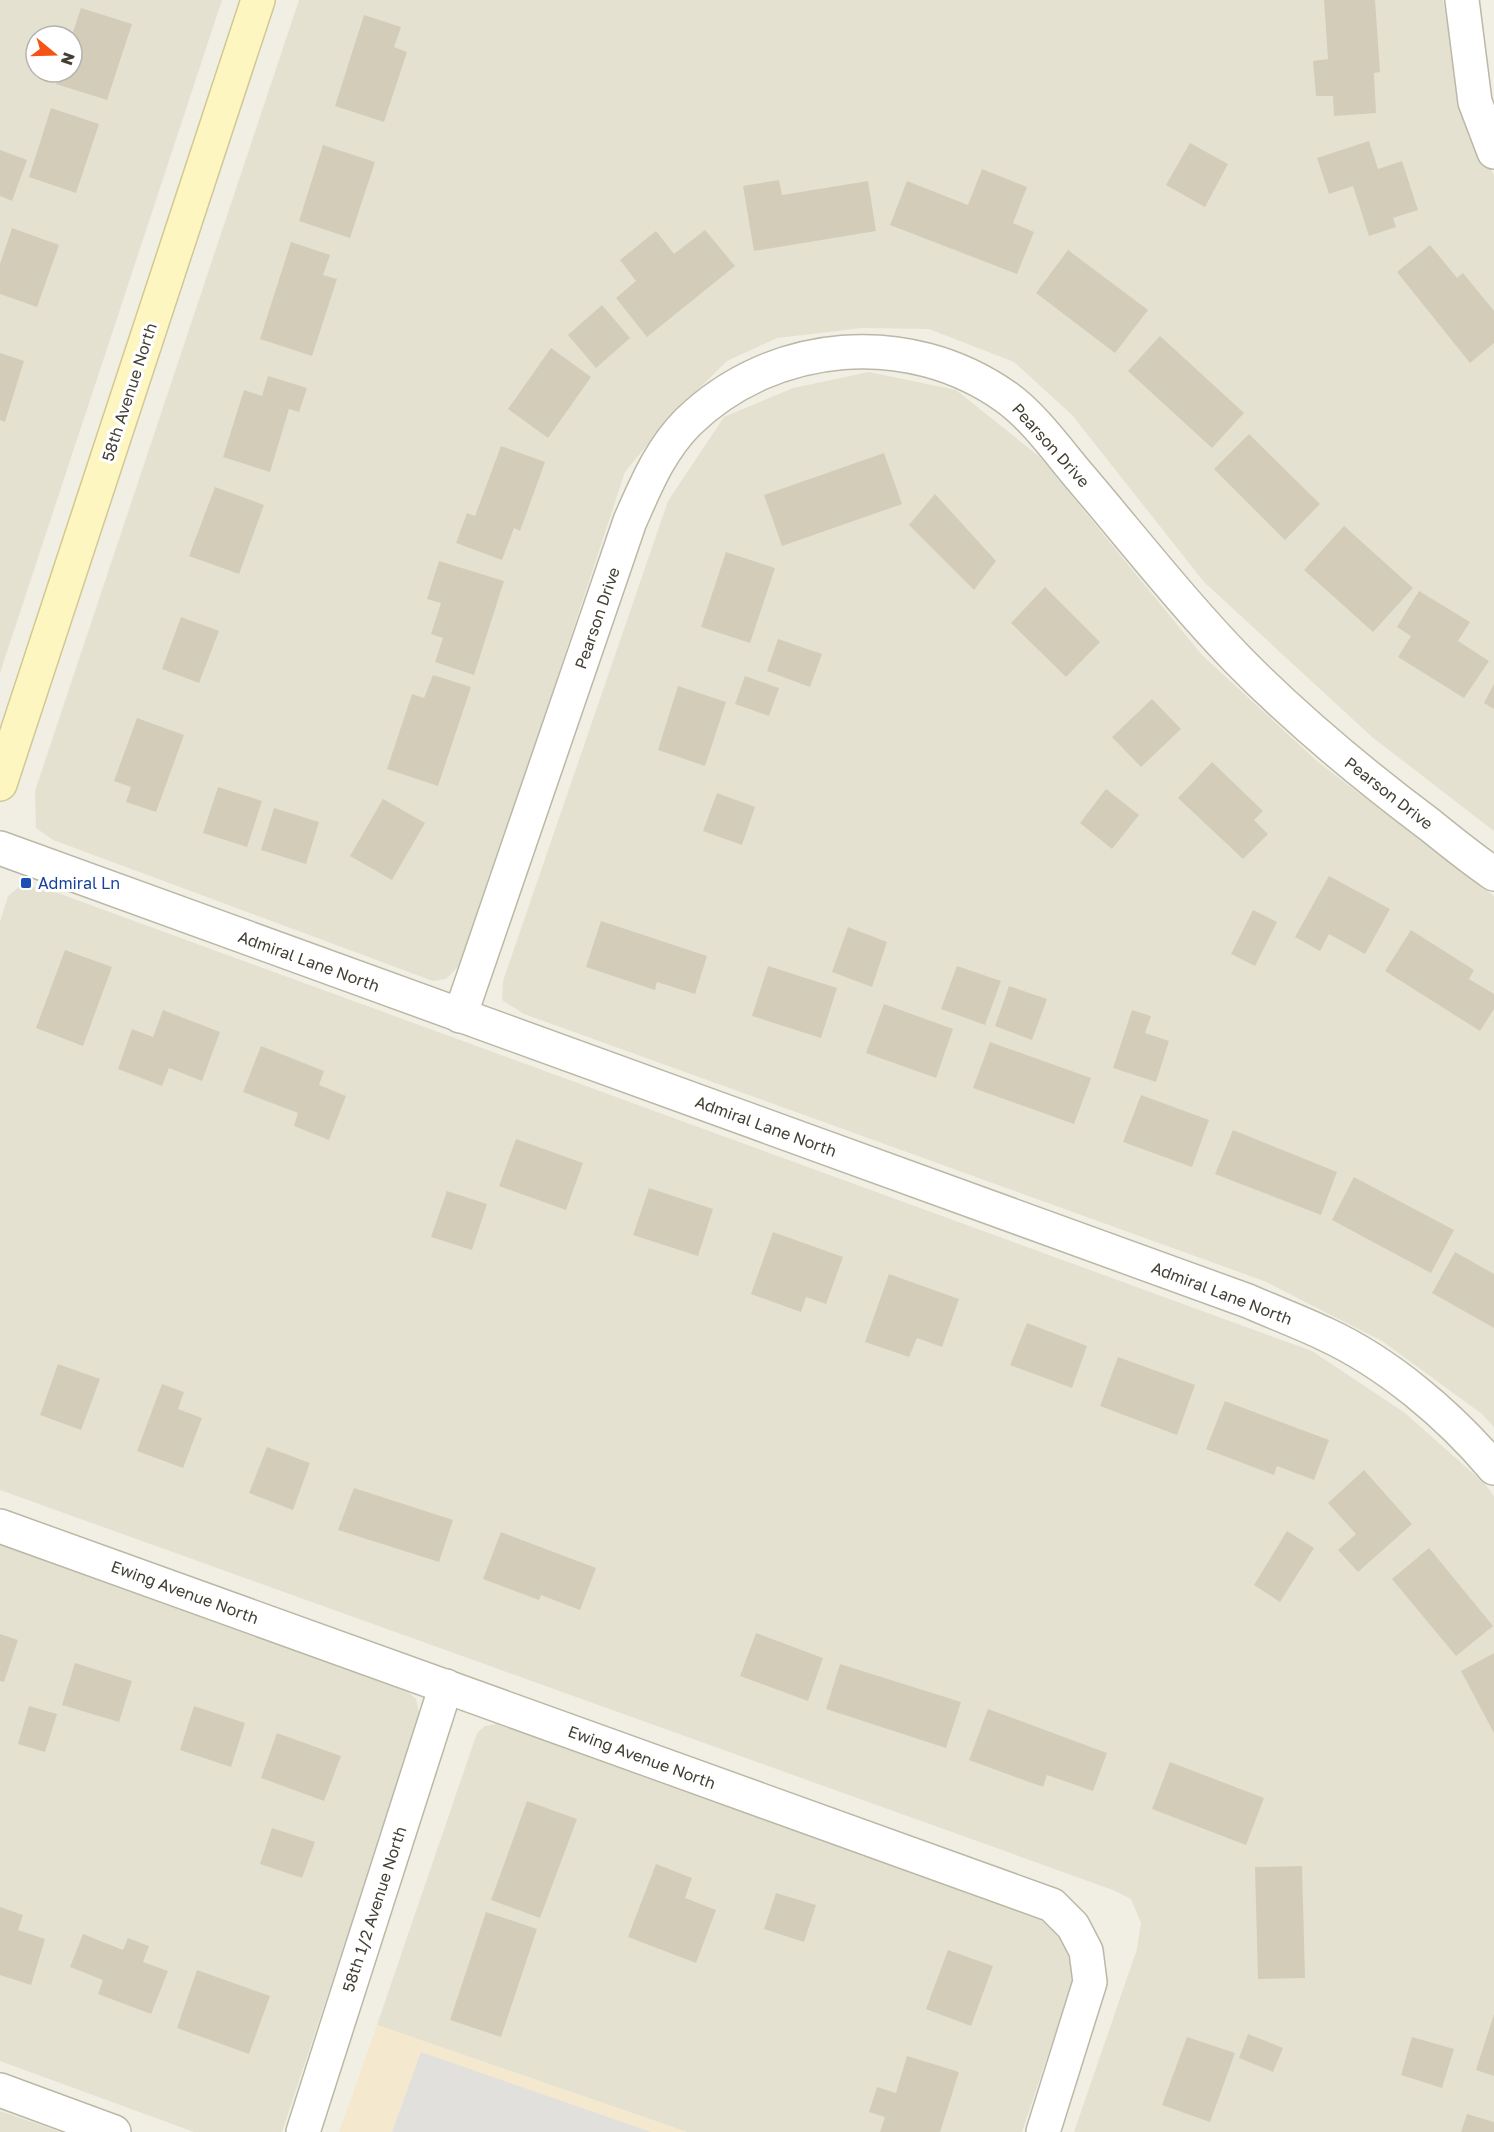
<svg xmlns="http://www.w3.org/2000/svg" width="1494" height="2132" font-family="'Golos Text',sans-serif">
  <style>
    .residential { fill: #e5e1d1; fill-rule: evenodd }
    .commercial { fill: #f4e9ce }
    .parking { fill: #e2e0dc }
    .building { fill: #d3ccb9 }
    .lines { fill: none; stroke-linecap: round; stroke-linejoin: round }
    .street-casing { stroke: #bcb8a6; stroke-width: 36 }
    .secondary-casing { stroke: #d1c894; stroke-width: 36 }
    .street { stroke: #fff; stroke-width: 33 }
    .secondary { stroke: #fdf6c1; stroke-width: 33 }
    .transit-dot { fill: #1a4fb4; stroke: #fff; stroke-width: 2 }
    .labels { text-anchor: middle; stroke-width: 6; stroke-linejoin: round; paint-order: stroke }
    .street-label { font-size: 16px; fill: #433f34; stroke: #fff }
    .transit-label { font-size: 16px; fill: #164399; stroke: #fff; text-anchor: start }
  </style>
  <rect width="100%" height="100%" fill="#f1efe3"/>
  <!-- residential -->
  <g class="residential">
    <path d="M0,0H222L0,673ZM36,36H72V72H36Z"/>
    <polygon points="299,0 1443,0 1468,136 1494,175 1494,831 1372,737 1204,582 1072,415 1014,362 929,329 862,328 777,338 727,361 669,418 625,472 464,961 446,979 433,981 53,840 36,828 35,791"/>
    <polygon points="869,372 956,390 1041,458 1202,655 1318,762 1494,896 1494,1427 1482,1414 1382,1341 1264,1281 524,1014 502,1000 503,981 668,501 724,417 793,388"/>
    <polygon points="20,886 44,888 1312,1351 1405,1413 1485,1484 1494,1496 1494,2132 1074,2132 1137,1949 1141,1923 1131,1899 1113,1890 0,1490 0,922 8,896"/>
    <polygon points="0,1543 404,1688 416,1699 420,1717 282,2132 194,2132 0,2061"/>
    <polygon points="497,1724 1053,1925 1074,1955 1073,1980 1022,2132 687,2132 377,2025 477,1733 485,1726"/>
    <polygon points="0,2111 61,2132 0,2132"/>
  </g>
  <!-- commercial -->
  <polygon class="commercial" points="377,2025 687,2132 339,2132"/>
  <!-- parking -->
  <polygon class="parking" points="421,2052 651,2132 392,2132"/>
  <!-- building -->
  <g class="building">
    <polygon points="1324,0 1375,0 1380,72 1374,73 1376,113 1334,116 1333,96 1316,96 1313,61 1328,59"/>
    <polygon points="81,8 132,24 107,100 56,84 60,72 72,72 72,35"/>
    <polygon points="364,15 401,27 394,47 407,52 384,122 335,106"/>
    <polygon points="51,108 99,124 76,193 29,177"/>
    <polygon points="1369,141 1378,169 1402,161 1418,210 1393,218 1396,227 1369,236 1353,186 1329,194 1317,158"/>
    <polygon points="1190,143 1228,164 1205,207 1166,185"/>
    <polygon points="323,145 375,162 350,238 299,221"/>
    <polygon points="0,150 27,160 12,201 0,196"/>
    <polygon points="982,169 1027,187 1013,223 1034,232 1017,274 890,225 907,181 968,205"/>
    <polygon points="779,180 782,195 868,181 876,231 754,251 743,186"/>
    <polygon points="12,228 59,245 37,307 0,294 0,264"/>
    <polygon points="705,230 735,266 647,337 616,298 636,281 620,260 656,231 674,254"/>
    <polygon points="291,242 330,255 323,275 337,279 312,356 260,339"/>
    <polygon points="1430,245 1457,278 1463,273 1494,311 1494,343 1470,363 1397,272"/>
    <polygon points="1068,250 1148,310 1115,353 1036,293"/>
    <polygon points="602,305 630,338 596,368 568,335"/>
    <polygon points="1160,336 1244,413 1212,448 1128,371"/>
    <polygon points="551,348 591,377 548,438 508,409"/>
    <polygon points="0,353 24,361 5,422 0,420"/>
    <polygon points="268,376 307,388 299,412 289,409 270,472 223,457 244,390 262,396"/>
    <polygon points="1249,434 1320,504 1285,540 1214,469"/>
    <polygon points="501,446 545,462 520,531 514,528 502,560 456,543 467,513 475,516"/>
    <polygon points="884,453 902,504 782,546 764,495"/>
    <polygon points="215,487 264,505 239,574 189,556"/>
    <polygon points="935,494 996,561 974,590 909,525"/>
    <polygon points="1344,526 1413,588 1373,632 1304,570"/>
    <polygon points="726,552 775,568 750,643 701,627"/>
    <polygon points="439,561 504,581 474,675 435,662 443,638 431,634 441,603 427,599"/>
    <polygon points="1045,587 1100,642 1066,677 1011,623"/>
    <polygon points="1419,591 1470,622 1458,641 1489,661 1464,698 1398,657 1411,636 1397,627"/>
    <polygon points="181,617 219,631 199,683 162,669"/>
    <polygon points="778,639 822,654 810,687 767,671"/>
    <polygon points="433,675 471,687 438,786 387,769 412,694 424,698"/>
    <polygon points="745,676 779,688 769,716 735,704"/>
    <polygon points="1494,684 1494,709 1484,703"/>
    <polygon points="678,686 726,702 705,766 658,750"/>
    <polygon points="1152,699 1181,729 1141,767 1112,737"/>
    <polygon points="137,718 184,735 156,812 126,802 131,787 114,781"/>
    <polygon points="1212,762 1263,811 1254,820 1268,834 1243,859 1178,798"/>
    <polygon points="218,787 262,801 247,847 203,833"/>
    <polygon points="1106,789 1139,815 1112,849 1080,823"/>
    <polygon points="717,793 755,807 742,845 703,831"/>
    <polygon points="383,799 425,823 392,880 350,856"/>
    <polygon points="274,808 319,822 306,864 261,850"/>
    <polygon points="1329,876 1390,909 1365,954 1329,934 1320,951 1295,937"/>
    <polygon points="1253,910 1277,922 1255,966 1231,954"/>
    <polygon points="601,921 707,956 695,994 657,982 655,990 586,967"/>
    <polygon points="848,927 887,942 872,987 832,972"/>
    <polygon points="1411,930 1474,970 1469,979 1494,994 1494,1009 1480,1031 1385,971"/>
    <polygon points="65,950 112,967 83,1046 36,1028"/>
    <polygon points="768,966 837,988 821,1038 752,1016"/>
    <polygon points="957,966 1001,981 985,1025 941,1009"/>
    <polygon points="1009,986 1047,999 1032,1040 995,1026"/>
    <polygon points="884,1004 953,1029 936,1078 866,1053"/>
    <polygon points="163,1010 220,1032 202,1081 169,1068 162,1086 118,1069 132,1029 153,1037"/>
    <polygon points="1132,1010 1151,1016 1145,1033 1169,1041 1156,1082 1113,1068"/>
    <polygon points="990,1042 1091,1078 1074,1124 973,1088"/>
    <polygon points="261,1046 324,1071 319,1085 346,1096 329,1140 294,1126 298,1113 243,1092"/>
    <polygon points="1141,1095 1209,1120 1192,1167 1123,1142"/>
    <polygon points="1233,1130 1337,1172 1321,1215 1215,1174"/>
    <polygon points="516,1139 583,1163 566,1210 499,1186"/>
    <polygon points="1354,1177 1454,1230 1431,1273 1332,1220"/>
    <polygon points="649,1188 713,1209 698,1256 633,1235"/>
    <polygon points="447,1191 487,1204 472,1250 431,1237"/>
    <polygon points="773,1232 843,1257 826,1304 806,1297 801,1312 751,1294"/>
    <polygon points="1455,1252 1494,1274 1494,1328 1432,1293"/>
    <polygon points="889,1274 959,1299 942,1347 917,1338 909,1357 865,1342"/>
    <polygon points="1027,1323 1087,1346 1072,1388 1010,1365"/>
    <polygon points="1118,1357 1195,1385 1177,1435 1100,1406"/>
    <polygon points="58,1364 100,1379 81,1430 40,1415"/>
    <polygon points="162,1384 184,1392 178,1409 202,1418 183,1468 137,1451"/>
    <polygon points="1225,1401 1329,1440 1314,1480 1277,1466 1274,1475 1206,1449"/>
    <polygon points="267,1447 310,1463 293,1510 249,1493"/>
    <polygon points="1364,1470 1412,1524 1358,1572 1338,1550 1356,1534 1328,1503"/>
    <polygon points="354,1488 453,1520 439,1562 338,1530"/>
    <polygon points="1287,1531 1314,1548 1280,1602 1254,1585"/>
    <polygon points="501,1532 596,1568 580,1610 541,1595 539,1600 483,1579"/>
    <polygon points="1429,1548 1493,1626 1456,1656 1392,1579"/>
    <polygon points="756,1633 823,1658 808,1701 740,1676"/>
    <polygon points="0,1634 18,1640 4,1682 0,1681"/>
    <polygon points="1494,1653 1494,1733 1461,1671"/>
    <polygon points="75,1663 132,1681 119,1722 62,1705"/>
    <polygon points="840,1664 961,1702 946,1748 826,1709"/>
    <polygon points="29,1706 57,1714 45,1752 18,1744"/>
    <polygon points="194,1706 245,1723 231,1767 180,1750"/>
    <polygon points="988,1709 1107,1753 1093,1791 1047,1775 1043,1787 969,1760"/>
    <polygon points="277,1733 341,1756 324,1801 261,1778"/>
    <polygon points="1170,1762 1264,1798 1246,1845 1152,1809"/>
    <polygon points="527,1801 577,1819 540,1918 491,1900"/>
    <polygon points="272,1828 315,1842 302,1878 260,1864"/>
    <polygon points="656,1864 692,1878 685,1898 716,1910 696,1963 628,1937"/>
    <polygon points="1302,1866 1305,1978 1258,1979 1255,1867"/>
    <polygon points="776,1893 816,1905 804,1942 764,1929"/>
    <polygon points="0,1907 23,1915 18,1930 45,1939 31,1985 0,1975"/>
    <polygon points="486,1912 537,1929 501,2037 450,2020"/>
    <polygon points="83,1934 123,1950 128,1938 149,1946 143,1962 168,1971 151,2014 98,1994 103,1980 70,1967"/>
    <polygon points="948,1950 993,1966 971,2026 926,2009"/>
    <polygon points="197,1970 270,1996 249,2054 177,2028"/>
    <polygon points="1494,2014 1494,2076 1476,2070"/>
    <polygon points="1248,2034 1283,2048 1273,2072 1239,2058"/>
    <polygon points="1187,2037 1235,2053 1210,2122 1162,2105"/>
    <polygon points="1412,2037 1454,2049 1442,2088 1401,2075"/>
    <polygon points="907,2056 959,2072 940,2132 880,2132 885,2117 869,2112 877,2087 896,2093"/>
    <polygon points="1467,2114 1494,2122 1494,2132 1461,2132"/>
  </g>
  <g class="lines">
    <!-- street casing -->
    <g class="street-casing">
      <g id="street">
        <polyline points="1462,0 1475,102 1494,152"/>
        <path d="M0,848L1248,1301C1273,1312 1300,1322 1325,1334C1388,1363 1449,1415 1494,1468"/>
        <path d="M460,1016L630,521C646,485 660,450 688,422C773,339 909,328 1006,397C1033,416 1058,451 1080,477C1132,538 1182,602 1238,660C1297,720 1362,774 1430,825C1451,842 1472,859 1494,874"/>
        <polyline points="0,1526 1052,1905 1073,1926 1086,1951 1090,1982 1043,2132"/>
        <polyline points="0,2090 114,2132"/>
        <polyline points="303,2132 446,1686"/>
      </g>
    </g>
    <!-- secondary casing -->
    <g class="secondary-casing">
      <polyline id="secondary" points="0,784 258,0"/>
    </g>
    <!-- street -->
    <use href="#street" class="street"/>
    <!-- secondary -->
    <use href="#secondary" class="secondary"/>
  </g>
  <!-- markers -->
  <rect class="transit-dot" x="20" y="877" width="12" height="12" rx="3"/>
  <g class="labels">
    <!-- street labels -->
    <g class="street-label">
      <text transform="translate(129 392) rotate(-72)" y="6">58th Avenue North</text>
      <text transform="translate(1051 445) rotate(48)" y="6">Pearson Drive</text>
      <text transform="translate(597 618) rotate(-71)" y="6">Pearson Drive</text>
      <text transform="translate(1389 793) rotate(38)" y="6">Pearson Drive</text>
      <text transform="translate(309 961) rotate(20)" y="6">Admiral Lane North</text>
      <text transform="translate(766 1126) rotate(20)" y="6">Admiral Lane North</text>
      <text transform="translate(1222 1293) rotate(21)" y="6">Admiral Lane North</text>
      <text transform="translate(185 1592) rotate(20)" y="6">Ewing Avenue North</text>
      <text transform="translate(642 1757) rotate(20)" y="6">Ewing Avenue North</text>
      <text transform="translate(374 1909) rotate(-72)" y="6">58th 1/2 Avenue North</text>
    </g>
    <!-- transit labels -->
    <g class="transit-label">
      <text x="38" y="889">Admiral Ln</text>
    </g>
  </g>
  <!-- north arrow -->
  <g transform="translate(54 54) rotate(109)"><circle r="28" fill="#ffffff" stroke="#b4b2ae" stroke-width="1.5"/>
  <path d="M0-4.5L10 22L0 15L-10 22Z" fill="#f55416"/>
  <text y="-9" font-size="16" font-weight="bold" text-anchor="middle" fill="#433f34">N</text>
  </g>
</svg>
